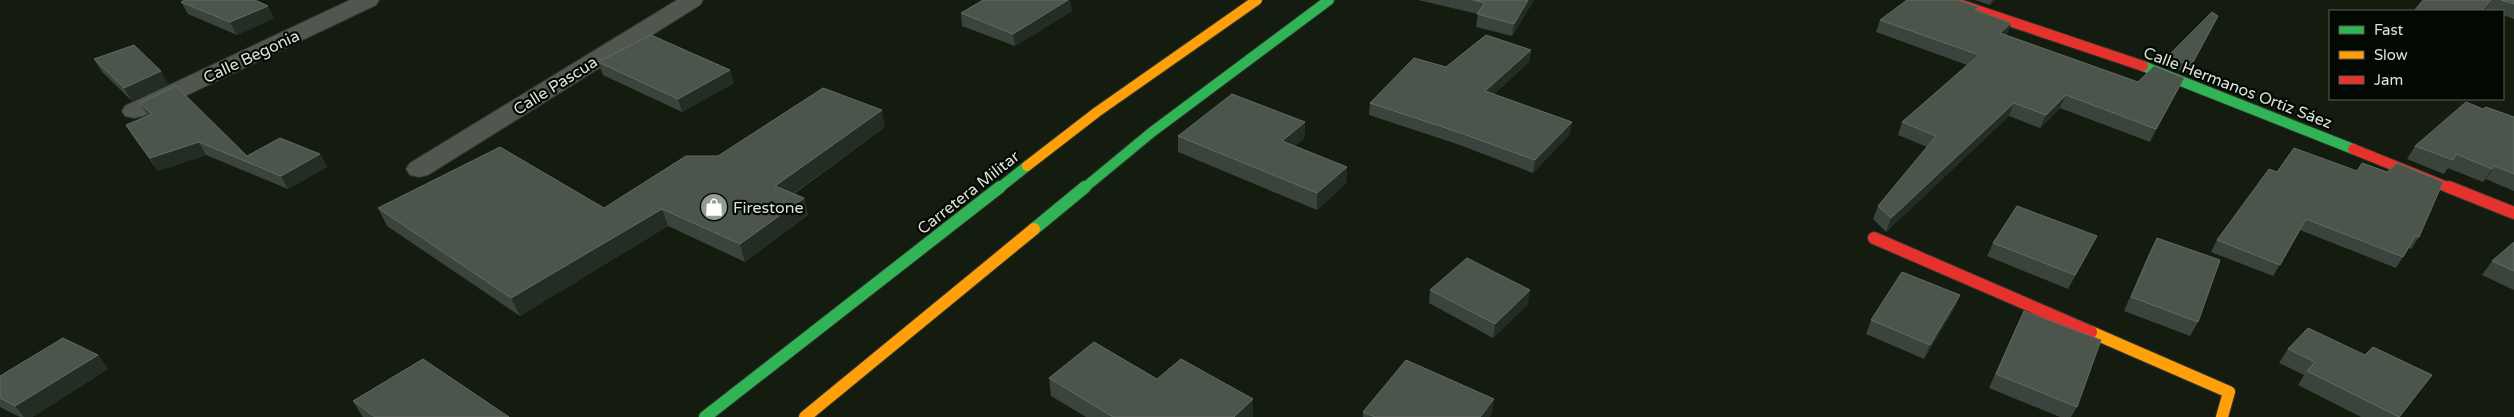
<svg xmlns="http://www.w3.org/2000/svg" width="2514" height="417" font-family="'Varela Round',sans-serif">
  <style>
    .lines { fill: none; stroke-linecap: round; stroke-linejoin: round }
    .street-casing { stroke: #30362e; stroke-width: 2 }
    .fast-far1-casing { stroke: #30362e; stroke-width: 12 }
    .fast-casing { stroke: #30362e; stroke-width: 14 }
    .slow-far1-casing { stroke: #30362e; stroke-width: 12 }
    .slow-casing { stroke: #30362e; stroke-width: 14 }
    .jam-far1-casing { stroke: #30362e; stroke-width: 12 }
    .jam-casing { stroke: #30362e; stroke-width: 14 }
    .street { fill: #50574e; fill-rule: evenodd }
    .fast-far1 { stroke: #30b455; stroke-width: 10 }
    .fast { stroke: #30b455; stroke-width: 12 }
    .slow-far1 { stroke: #ff9f0a; stroke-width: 10 }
    .slow { stroke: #ff9f0a; stroke-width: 12 }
    .jam-far1 { stroke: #e5322d; stroke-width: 10 }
    .jam { stroke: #e5322d; stroke-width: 12 }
    .wall { fill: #3b443c }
    .shaded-wall { fill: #242d23 }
    .building { fill: #4c554c; stroke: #626b62 }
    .labels { text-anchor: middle; stroke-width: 4.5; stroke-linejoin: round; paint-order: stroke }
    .street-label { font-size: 16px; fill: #d9e3d6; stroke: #040803 }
    .poi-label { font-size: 16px; fill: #d9e3d6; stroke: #040803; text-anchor: start }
  </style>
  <rect width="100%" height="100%" fill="#141c10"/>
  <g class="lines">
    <!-- street casing -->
    <g class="street-casing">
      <g id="street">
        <polygon points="350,0 379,0 376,5 143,116 134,118 125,116 122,111 125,106"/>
        <polygon points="677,0 703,0 700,5 428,175 419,177 410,175 406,169 410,163"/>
      </g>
    </g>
    <!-- fast-far1 casing -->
    <g class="fast-far1-casing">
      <g id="fast-far1">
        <polyline points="2143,66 2353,149"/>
        <polyline points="998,189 1027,166"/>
        <polyline points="1083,189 1152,132 1329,0"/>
      </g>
    </g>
    <!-- fast casing -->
    <g class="fast-casing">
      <g id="fast">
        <polyline points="1034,229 1085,187"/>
        <polyline points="705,417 1000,187"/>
      </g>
    </g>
    <!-- slow-far1 casing -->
    <g class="slow-far1-casing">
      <polyline id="slow-far1" points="1027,166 1097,112 1257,0"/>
    </g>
    <!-- slow casing -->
    <g class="slow-casing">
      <g id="slow">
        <polyline points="2091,332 2229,392 2222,417"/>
        <polyline points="805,417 1034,229"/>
      </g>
    </g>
    <!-- jam-far1 casing -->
    <g class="jam-far1-casing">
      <g id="jam-far1">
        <polyline points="1947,0 2143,66"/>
        <polyline points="2353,149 2452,189"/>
      </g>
    </g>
    <!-- jam casing -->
    <g class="jam-casing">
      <g id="jam">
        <polyline points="2449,187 2514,213"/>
        <polyline points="1874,238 2091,332"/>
      </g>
    </g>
    <!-- street -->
    <use href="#street" class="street"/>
    <!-- fast-far1 -->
    <use href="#fast-far1" class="fast-far1"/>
    <!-- fast -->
    <use href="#fast" class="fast"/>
    <!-- slow-far1 -->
    <use href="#slow-far1" class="slow-far1"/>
    <!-- slow -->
    <use href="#slow" class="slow"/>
    <!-- jam-far1 -->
    <use href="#jam-far1" class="jam-far1"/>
    <!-- jam -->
    <use href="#jam" class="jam"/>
  </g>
  <!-- wall -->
  <g class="wall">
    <polygon points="1418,0 1534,0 1512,36 1476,27 1478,14"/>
    <polygon points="1975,0 1995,0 1990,5"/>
    <polygon points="2423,0 2514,0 2514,19 2503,15 2503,11 2490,11"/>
    <polygon points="181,2 274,18 237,35 188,14"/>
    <polygon points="1977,10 2011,23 2006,35 2138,82 2184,78 2150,142 2060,108 2040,128 2009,116 1886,232 1873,219 1878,206 1927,147 1898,135 1902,122 1967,65 1876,32 1880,20"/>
    <polygon points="1072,11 1015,46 962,26 961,13"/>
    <polygon points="2218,16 2187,73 2163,64 2167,57"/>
    <polygon points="1531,50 1529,62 1494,94 1570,134 1533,173 1457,144 1369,115 1370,103 1446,67"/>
    <polygon points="94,59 168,84 132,101 102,72"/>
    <polygon points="598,62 734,83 682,112 603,75"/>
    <polygon points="140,103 247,156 320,154 327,167 288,189 206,155 158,171 134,138 126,125 148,116"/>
    <polygon points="2483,109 2514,117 2514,191 2486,179 2483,182 2448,168 2444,174 2407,159 2415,146"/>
    <polygon points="1305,122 1304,138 1295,146 1347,167 1346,183 1317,210 1178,152 1178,136"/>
    <polygon points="885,127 794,194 804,198 808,215 745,262 668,226 520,316 387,226 378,208 604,208 718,156"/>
    <polygon points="2277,172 2419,237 2411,249 2409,248 2396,268 2300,230 2273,276 2211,252 2217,240"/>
    <polygon points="2157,238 2198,322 2190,336 2124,311 2150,251"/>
    <polygon points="2514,242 2514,290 2482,275 2492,261"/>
    <polygon points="1993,243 2090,250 2068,289 1987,256"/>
    <polygon points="1430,290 1528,304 1493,338 1429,303"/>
    <polygon points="1960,295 1954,309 1924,359 1866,334 1871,320"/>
    <polygon points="2017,325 2077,407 2071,417 2060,417 1989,388"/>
    <polygon points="2288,349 2365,355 2432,375 2400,417 2361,417 2298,385 2304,375 2279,363"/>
    <polygon points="98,355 108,369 32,417 20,417 0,407 0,376"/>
    <polygon points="1049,378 1157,379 1253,417 1086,417 1051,396"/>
    <polygon points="353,401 509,417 363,417 362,416"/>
    <polygon points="1363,412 1492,413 1489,417 1363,417"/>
  </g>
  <!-- shaded-wall -->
  <g class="shaded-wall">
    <polygon points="1068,0 1070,0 1072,11 1015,46 1013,34"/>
    <polygon points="1528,0 1534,0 1512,36 1514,24"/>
    <polygon points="1992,0 1995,0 1990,5"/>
    <polygon points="2492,0 2484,11 2482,11"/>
    <polygon points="268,6 274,18 237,35 230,22"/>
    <polygon points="2011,23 2007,35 1995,45 2000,33"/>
    <polygon points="1531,50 1529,62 1484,103 1485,91"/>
    <polygon points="730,70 734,83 682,112 678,99"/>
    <polygon points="161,71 168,84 132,101 124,88"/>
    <polygon points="2184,78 2178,90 2150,142 2156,129"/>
    <polygon points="2066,95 2060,108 2040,128 2046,115"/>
    <polygon points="2014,103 2009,116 1886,232 1891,218"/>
    <polygon points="882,110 885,127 780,203 775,186"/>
    <polygon points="1305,122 1304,138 1282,157 1282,141"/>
    <polygon points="1572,122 1570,134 1533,173 1535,160"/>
    <polygon points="199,142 206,155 158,171 150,158"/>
    <polygon points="320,154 327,167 288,189 281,176"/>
    <polygon points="2495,166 2486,179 2483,182 2492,169"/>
    <polygon points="1347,167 1346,183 1317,210 1317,193"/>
    <polygon points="804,198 808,215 745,262 740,244"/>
    <polygon points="662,209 668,226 520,316 511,298"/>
    <polygon points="2097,236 2090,250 2068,289 2075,275"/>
    <polygon points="1530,290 1528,304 1493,338 1495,324"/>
    <polygon points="1960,295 1954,309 1924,359 1930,345"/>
    <polygon points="98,355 108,369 32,417 24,417 15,406"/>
    <polygon points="1253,399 1253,417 1234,417"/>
    <polygon points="1494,399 1492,413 1489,417 1480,417"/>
  </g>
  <!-- building -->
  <g class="building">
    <polygon points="185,0 255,0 268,6 230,22 181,2"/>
    <polygon points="983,0 1068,0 1013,34 961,13"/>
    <polygon points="1473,0 1528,0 1514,24 1477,14 1485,3"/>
    <polygon points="1907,0 1958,0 1978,7 1975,10 2011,23 2000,33 2138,82 2154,66 2184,78 2156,129 2066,95 2046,115 2014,103 1891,218 1878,206 1936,136 1902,122 1979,55 1880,20"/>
    <polygon points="2423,0 2491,0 2482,11 2414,11"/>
    <polygon points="2501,0 2514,0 2514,4"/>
    <polygon points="2212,12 2218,16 2191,66 2167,57"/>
    <polygon points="651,35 730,70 678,99 598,62"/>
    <polygon points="1486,35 1531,50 1485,91 1572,122 1535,160 1458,132 1370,103 1414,58 1446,67"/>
    <polygon points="134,45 161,71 124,88 94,59"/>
    <polygon points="176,86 247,156 280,138 320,154 281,176 199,142 150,158 126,125 152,114 140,103"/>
    <polygon points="823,88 882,110 775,186 804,198 740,244 662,209 511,298 378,208 500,147 604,208 686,156 718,156"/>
    <polygon points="1232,94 1305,122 1282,141 1347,167 1317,193 1178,136"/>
    <polygon points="2466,102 2483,109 2486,107 2514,117 2514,174 2495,166 2492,169 2456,154 2453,160 2415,146"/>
    <polygon points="2294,148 2357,171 2362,163 2387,172 2397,163 2443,182 2419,237 2415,236 2403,257 2306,219 2280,265 2217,240 2269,169 2277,172"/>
    <polygon points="2017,206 2097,236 2075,275 1993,243"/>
    <polygon points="2157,238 2220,260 2198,322 2131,297"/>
    <polygon points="2514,242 2514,271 2492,261"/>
    <polygon points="1467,258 1530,290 1495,324 1430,290"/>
    <polygon points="1902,272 1960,295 1930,345 1871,320"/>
    <polygon points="2024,311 2101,340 2077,407 1996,374"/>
    <polygon points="2308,328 2365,355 2373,347 2432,375 2399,417 2307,371 2315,362 2288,349"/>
    <polygon points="63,338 98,355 15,406 0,398 0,376"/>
    <polygon points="1094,342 1157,379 1181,359 1253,399 1234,417 1113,417 1049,378"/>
    <polygon points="423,359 509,417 375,417 353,401"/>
    <polygon points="1406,360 1494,399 1480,417 1375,417 1363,412"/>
  </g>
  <!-- icons -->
  <defs>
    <g id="shop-disc" transform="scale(1.4375)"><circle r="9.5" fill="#949d91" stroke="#040803"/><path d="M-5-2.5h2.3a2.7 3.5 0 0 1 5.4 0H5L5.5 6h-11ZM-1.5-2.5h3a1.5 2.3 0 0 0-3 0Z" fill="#fff"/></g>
  </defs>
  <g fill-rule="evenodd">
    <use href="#shop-disc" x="714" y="207"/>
  </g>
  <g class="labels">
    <!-- street labels -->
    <g class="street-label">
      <text transform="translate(251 56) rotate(-25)" y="6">Calle Begonia</text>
      <text transform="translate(555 85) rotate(-32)" y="6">Calle Pascua</text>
      <text transform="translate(2238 87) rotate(21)" y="6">Calle Hermanos Ortiz Sáez</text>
      <text transform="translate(968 192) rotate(-38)" y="6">Carretera Militar</text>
    </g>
    <!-- poi labels -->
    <g class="poi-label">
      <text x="733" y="213">Firestone</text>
    </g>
  </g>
  <!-- legend -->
  <rect x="2329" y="10" width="175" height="90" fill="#040803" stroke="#596057"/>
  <rect x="2339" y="26" width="25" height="8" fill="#30b455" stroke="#596057"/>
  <text x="2374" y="35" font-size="15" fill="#d9e3d6">Fast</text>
  <rect x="2339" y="51" width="25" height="8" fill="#ff9f0a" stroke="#596057"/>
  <text x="2374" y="60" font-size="15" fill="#d9e3d6">Slow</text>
  <rect x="2339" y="76" width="25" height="8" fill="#e5322d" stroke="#596057"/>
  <text x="2374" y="85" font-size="15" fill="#d9e3d6">Jam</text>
</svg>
